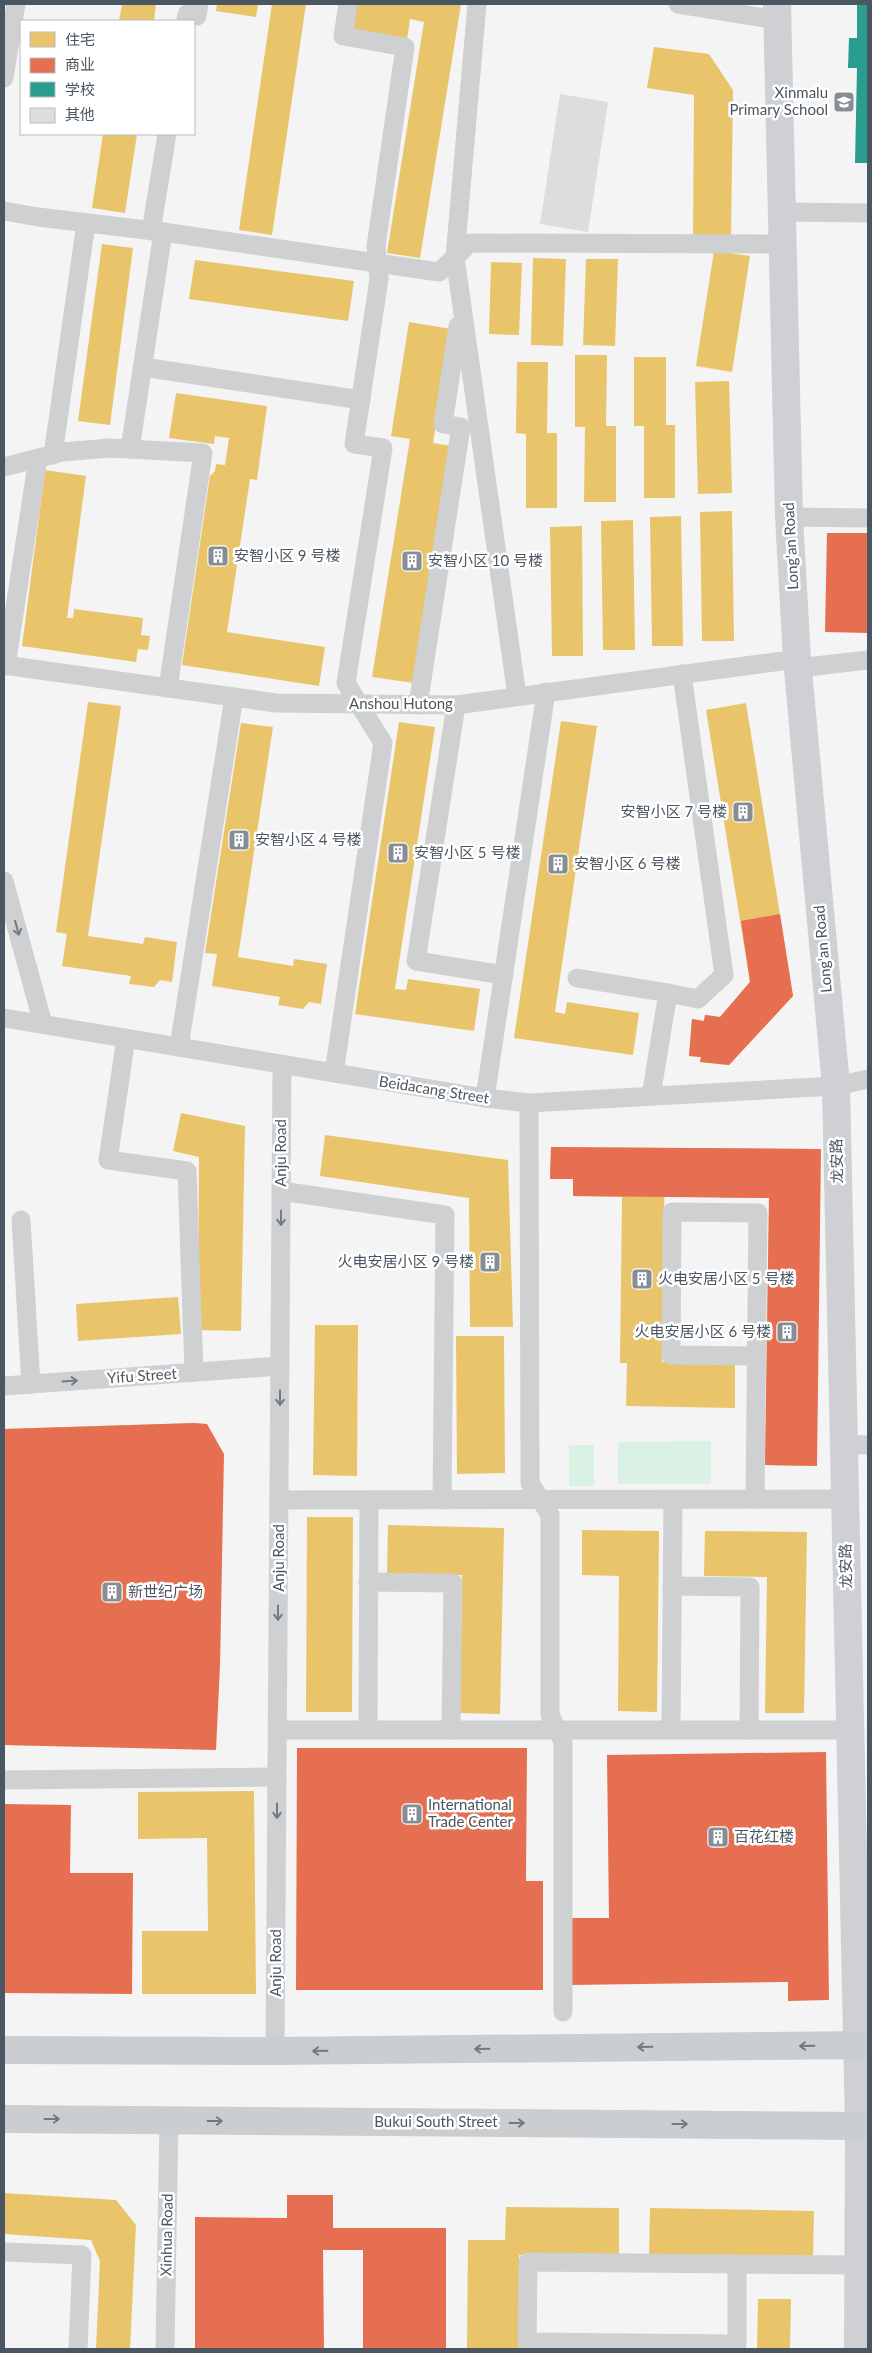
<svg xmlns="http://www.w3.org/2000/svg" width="872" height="2353" font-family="Lato,'Noto Sans SC',sans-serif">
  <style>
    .green { fill: #d9f2e3 }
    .homes { fill: #e9c46a }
    .shops { fill: #e76f51 }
    .schools { fill: #2a9d8f }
    .building { fill: #ddddde }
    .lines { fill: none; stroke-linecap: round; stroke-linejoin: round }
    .street { stroke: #ced0d2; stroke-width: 19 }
    .secondary { stroke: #ced0d4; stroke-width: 28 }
    .primary { stroke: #caced1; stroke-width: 28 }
    .oneway { stroke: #727b83 }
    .oneway2 { stroke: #707a83 }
    .labels { text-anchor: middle; stroke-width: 5; stroke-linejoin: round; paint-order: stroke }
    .poi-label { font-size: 15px; fill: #4a5661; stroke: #fff; text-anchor: start }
    .street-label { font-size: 15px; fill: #4a5661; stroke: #fff }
  </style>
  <rect width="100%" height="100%" fill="#f4f4f4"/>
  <!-- green -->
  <g class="green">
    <polygon points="711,1441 711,1484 618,1484 618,1442"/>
    <rect x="569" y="1445" width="25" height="41"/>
  </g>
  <!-- homes -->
  <g class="homes">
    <polygon points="122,4 156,4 154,21 119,21"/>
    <polygon points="217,4 258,4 256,17 216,11"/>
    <polygon points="272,4 306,4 272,235 239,230"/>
    <polygon points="355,4 461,4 420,258 387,253 424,22 410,19 407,40 351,31"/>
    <polygon points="654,47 709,54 733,90 731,237 693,237 694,95 647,88"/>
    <polygon points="103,134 137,134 125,213 92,208"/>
    <polygon points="102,244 133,248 110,425 78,421"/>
    <polygon points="714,251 750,256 732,372 696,366"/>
    <polygon points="533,258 566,259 563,346 531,345"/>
    <polygon points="586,259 618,259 615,346 583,345"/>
    <polygon points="195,260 354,281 348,321 189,299"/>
    <polygon points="491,262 522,263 519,335 489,334"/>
    <polygon points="409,322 451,329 433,443 452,446 414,683 372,677 410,439 391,436"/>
    <polygon points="575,355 607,355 606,426 616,426 616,502 584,502 585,427 575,427"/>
    <polygon points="634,357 666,357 666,425 675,425 675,498 644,498 644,426 634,426"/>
    <polygon points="517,362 548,362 547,433 557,433 557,508 526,508 526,434 516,433"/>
    <polygon points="729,381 732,493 698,494 695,382"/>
    <polygon points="176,393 267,406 257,480 250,479 227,632 325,647 319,686 182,665 210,476 215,471 216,464 225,465 229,438 215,436 214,444 169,438"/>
    <polygon points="45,470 86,476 67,618 73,618 74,609 143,618 141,635 150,636 148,650 138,649 136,662 22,646"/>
    <polygon points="732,511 734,641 702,641 700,512"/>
    <polygon points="681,516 683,646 652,646 650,517"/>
    <polygon points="633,520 635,650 603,650 601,521"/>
    <polygon points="582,526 583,656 552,656 550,527"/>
    <polygon points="88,702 121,706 88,936 143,944 145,937 177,942 172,982 160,980 154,987 129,984 131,976 62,966 67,934 56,932"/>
    <polygon points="746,703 793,996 729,1065 700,1062 701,1057 689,1056 692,1019 704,1021 705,1015 720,1017 750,982 706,710"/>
    <polygon points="561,721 597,726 555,1012 565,1014 567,1002 639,1013 633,1055 514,1038"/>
    <polygon points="399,722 435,727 395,989 406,990 408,979 480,989 474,1031 355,1014"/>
    <polygon points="241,723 273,727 238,957 293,966 294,959 327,964 321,1004 309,1002 303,1009 278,1005 280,997 212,986 217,954 205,953"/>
    <polygon points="181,1113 245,1126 241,1331 198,1330 199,1157 173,1151"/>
    <polygon points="325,1135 508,1160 513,1327 470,1327 469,1198 320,1176"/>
    <polygon points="551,1147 665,1148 662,1362 735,1363 735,1408 626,1406 627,1363 620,1363 622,1197 573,1196 573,1179 550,1179"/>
    <polygon points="700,1148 811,1149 806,1466 765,1465 769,1198 721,1198 722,1178 699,1178"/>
    <polygon points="178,1297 181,1334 78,1341 76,1304"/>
    <polygon points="315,1325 358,1325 357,1476 313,1475"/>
    <polygon points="456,1336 504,1336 505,1473 457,1474"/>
    <polygon points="195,1423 206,1441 216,1444 220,1452 219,1482 4,1477 4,1429"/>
    <polygon points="307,1517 353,1517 352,1712 306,1712"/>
    <polygon points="164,1518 222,1519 220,1665 162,1665"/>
    <polygon points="388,1525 504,1528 500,1714 459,1713 462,1575 387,1574"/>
    <polygon points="582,1530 659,1531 657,1712 618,1711 619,1576 582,1575"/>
    <polygon points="705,1531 807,1532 804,1713 765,1713 767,1577 704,1576"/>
    <polygon points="4,1671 104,1673 102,1747 4,1745"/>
    <polygon points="254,1791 256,1994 142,1994 142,1931 208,1931 207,1838 138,1839 138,1792"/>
    <polygon points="4,2193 116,2200 136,2225 130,2349 96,2349 100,2261 91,2240 4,2234"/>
    <polygon points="506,2207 619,2208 619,2256 519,2255 519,2349 467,2349 468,2240 505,2240"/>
    <polygon points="650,2208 814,2211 813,2258 649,2255"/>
    <polygon points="758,2299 791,2299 790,2349 757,2349"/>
  </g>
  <!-- shops -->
  <g class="shops">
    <polygon points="827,533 868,533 868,633 825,632"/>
    <polygon points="780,914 793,996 729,1065 700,1062 701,1057 689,1056 692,1019 704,1021 705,1015 720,1017 750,982 741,921"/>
    <polygon points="551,1147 821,1149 817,1466 765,1465 769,1198 573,1196 573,1179 550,1179"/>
    <polygon points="195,1423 207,1424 224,1454 220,1665 216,1750 4,1745 4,1429"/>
    <polygon points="297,1748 527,1748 526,1881 543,1881 543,1990 296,1990"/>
    <polygon points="826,1752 829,2000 788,2001 788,1982 571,1985 570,1918 609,1918 607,1755"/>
    <polygon points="4,1804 71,1805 70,1873 133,1873 132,1994 4,1993"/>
    <polygon points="287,2195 333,2195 333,2228 446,2228 446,2349 363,2349 363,2250 323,2250 324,2349 195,2349 195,2217 287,2218"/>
  </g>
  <!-- schools -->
  <polygon class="schools" points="857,4 868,4 868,163 855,163 857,68 848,68 849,38 857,38"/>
  <!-- building -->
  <polygon class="building" points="560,94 608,102 588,232 540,224"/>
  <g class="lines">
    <!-- street -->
    <g class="street">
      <polyline points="477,4 455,257 517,696"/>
      <polyline points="678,4 778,20"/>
      <polyline points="186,21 187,14 197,16 199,4"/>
      <polyline points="4,78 16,4"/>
      <polyline points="4,211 38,217 163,232 439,272 470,243 783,244"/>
      <polyline points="782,212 868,213"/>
      <polyline points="151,231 167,134"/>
      <polyline points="143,367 361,400"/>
      <polyline points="130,449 163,232"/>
      <polyline points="53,455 86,223"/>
      <polyline points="4,467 62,452 110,448 203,453 168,688"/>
      <polyline points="789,517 868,518"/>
      <polyline points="4,665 276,703 456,705 797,659"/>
      <polyline points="6,666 38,458"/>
      <polyline points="798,668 868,660"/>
      <polyline points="418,705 461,427 443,424 458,326"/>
      <polyline points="456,705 416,961 504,975"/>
      <polyline points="4,881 43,1024"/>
      <polyline points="577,978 668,993"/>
      <polyline points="4,1018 485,1098 529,1103 836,1086 868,1079"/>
      <polyline points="126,1038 108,1160 187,1171 194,1372"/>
      <polyline points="179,1047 234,697"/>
      <polyline points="334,1073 383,743 346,683 383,448 354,444 379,279 376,246 405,47 343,36 348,4"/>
      <polyline points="651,1096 668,993 698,999 724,975 682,674"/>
      <polyline points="485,1098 546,692"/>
      <polyline points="529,1103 530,1483 550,1515 550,1715 563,1742 563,2012"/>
      <polyline points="281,1191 445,1215 442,1500"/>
      <polyline points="21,1220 31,1384"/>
      <polyline points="4,1386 280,1366"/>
      <polyline points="843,1444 868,1445"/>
      <polyline points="755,1499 758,1213 672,1212 671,1355 757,1356"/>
      <polyline points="279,1500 845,1499"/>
      <polyline points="368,1582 453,1583 451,1730"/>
      <polyline points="672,1586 750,1587 749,1730"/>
      <polyline points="277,1730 850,1730"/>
      <polyline points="368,1730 369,1500"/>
      <polyline points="671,1730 673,1500"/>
      <polyline points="4,1780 277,1777"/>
      <polyline points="275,2051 282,1065"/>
      <polyline points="4,2252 82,2255 78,2349"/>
      <path d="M737,2264V2344L527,2342L528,2262C638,2263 748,2264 858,2265"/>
      <polyline points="165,2349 169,2120"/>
    </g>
    <!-- secondary -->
    <polyline class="secondary" points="777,4 789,517 797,659 836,1086 859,2126 858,2349"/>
    <!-- primary -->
    <g class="primary">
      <polyline points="4,2050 275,2051 868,2045"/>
      <polyline points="4,2119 868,2126"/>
    </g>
  </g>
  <!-- one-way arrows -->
  <defs><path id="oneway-shaft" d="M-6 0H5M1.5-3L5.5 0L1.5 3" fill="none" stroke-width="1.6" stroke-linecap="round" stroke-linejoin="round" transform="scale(1.25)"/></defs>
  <g class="oneway">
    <use href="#oneway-shaft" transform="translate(17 928) rotate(75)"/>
    <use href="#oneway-shaft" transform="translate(281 1218) rotate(90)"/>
    <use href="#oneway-shaft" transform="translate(70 1381) rotate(-4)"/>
    <use href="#oneway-shaft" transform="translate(280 1398) rotate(90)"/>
    <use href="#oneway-shaft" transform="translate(278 1613) rotate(90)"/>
    <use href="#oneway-shaft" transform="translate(277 1811) rotate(90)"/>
  </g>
  <g class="oneway2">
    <use href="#oneway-shaft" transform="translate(807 2046) rotate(179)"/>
    <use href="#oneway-shaft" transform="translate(645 2047) rotate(179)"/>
    <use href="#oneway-shaft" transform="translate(482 2049) rotate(179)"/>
    <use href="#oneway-shaft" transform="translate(320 2051) rotate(179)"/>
    <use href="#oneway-shaft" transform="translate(52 2119)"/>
    <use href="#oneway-shaft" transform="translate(215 2121)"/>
    <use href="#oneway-shaft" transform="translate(517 2123)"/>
    <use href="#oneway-shaft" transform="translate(680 2124)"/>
  </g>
  <!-- icons -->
  <defs>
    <g id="school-square" transform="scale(1.125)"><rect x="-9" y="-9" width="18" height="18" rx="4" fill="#868d94" stroke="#fff"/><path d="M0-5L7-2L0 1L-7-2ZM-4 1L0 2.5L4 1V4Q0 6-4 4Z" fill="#fff"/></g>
    <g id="building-square" transform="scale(1.125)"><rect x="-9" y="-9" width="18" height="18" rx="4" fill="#868d94" stroke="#fff"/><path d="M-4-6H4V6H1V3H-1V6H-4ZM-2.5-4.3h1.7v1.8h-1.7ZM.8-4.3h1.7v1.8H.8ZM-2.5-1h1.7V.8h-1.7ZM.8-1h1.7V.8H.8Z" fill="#fff"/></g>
  </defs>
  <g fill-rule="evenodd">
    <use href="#school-square" x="844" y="102"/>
    <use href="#building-square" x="218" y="556"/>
    <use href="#building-square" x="412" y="561"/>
    <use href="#building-square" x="743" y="812"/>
    <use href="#building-square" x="239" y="840"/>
    <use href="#building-square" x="398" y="853"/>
    <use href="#building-square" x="558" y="864"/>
    <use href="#building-square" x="490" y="1262"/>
    <use href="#building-square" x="642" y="1279"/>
    <use href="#building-square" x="787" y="1332"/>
    <use href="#building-square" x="112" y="1592"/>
    <use href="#building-square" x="412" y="1814"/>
    <use href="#building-square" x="718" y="1837"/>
  </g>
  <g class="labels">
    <!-- poi labels -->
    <g class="poi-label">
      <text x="828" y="98" text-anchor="end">Xinmalu<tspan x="828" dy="17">Primary School</tspan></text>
      <text x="234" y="561">安智小区 9 号楼</text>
      <text x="428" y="566">安智小区 10 号楼</text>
      <text x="727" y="817" text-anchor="end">安智小区 7 号楼</text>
      <text x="255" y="845">安智小区 4 号楼</text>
      <text x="414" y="858">安智小区 5 号楼</text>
      <text x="574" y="869">安智小区 6 号楼</text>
      <text x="474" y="1267" text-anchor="end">火电安居小区 9 号楼</text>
      <text x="658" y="1284">火电安居小区 5 号楼</text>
      <text x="771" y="1337" text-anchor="end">火电安居小区 6 号楼</text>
      <text x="128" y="1597">新世纪广场</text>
      <text x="428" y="1810">International<tspan x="428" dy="17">Trade Center</tspan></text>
      <text x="734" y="1842">百花红楼</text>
    </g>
    <!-- street labels -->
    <g class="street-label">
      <text transform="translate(791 546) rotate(-93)" y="5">Long'an Road</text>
      <text x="401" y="709">Anshou Hutong</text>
      <text transform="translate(823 949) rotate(-95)" y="5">Long'an Road</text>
      <text transform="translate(434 1090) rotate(9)" y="5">Beidacang Street</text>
      <text transform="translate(281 1153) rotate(-90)" y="5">Anju Road</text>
      <text transform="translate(837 1161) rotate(-91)" y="5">龙安路</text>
      <text transform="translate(142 1376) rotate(-4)" y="5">Yifu Street</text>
      <text transform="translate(279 1558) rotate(-90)" y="5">Anju Road</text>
      <text transform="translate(846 1566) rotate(-91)" y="5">龙安路</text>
      <text transform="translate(276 1963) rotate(-90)" y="5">Anju Road</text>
      <text x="436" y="2127">Bukui South Street</text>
      <text transform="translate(167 2235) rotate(-89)" y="5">Xinhua Road</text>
    </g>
  </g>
  <!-- border -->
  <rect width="872" height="2353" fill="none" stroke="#4a5661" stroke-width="10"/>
  <!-- legend -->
  <rect x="20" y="20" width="175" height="115" fill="#ffffff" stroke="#b7bbc0"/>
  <rect x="30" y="32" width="25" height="15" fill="#e9c46a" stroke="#b7bbc0"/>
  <text x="65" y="45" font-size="15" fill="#4a5661">住宅</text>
  <rect x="30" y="58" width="25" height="15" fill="#e76f51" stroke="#b7bbc0"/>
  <text x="65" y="70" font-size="15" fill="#4a5661">商业</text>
  <rect x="30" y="82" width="25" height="15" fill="#2a9d8f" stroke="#b7bbc0"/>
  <text x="65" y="95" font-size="15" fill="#4a5661">学校</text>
  <rect x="30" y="108" width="25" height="15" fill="#ddddde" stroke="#b7bbc0"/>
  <text x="65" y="120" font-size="15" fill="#4a5661">其他</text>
</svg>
